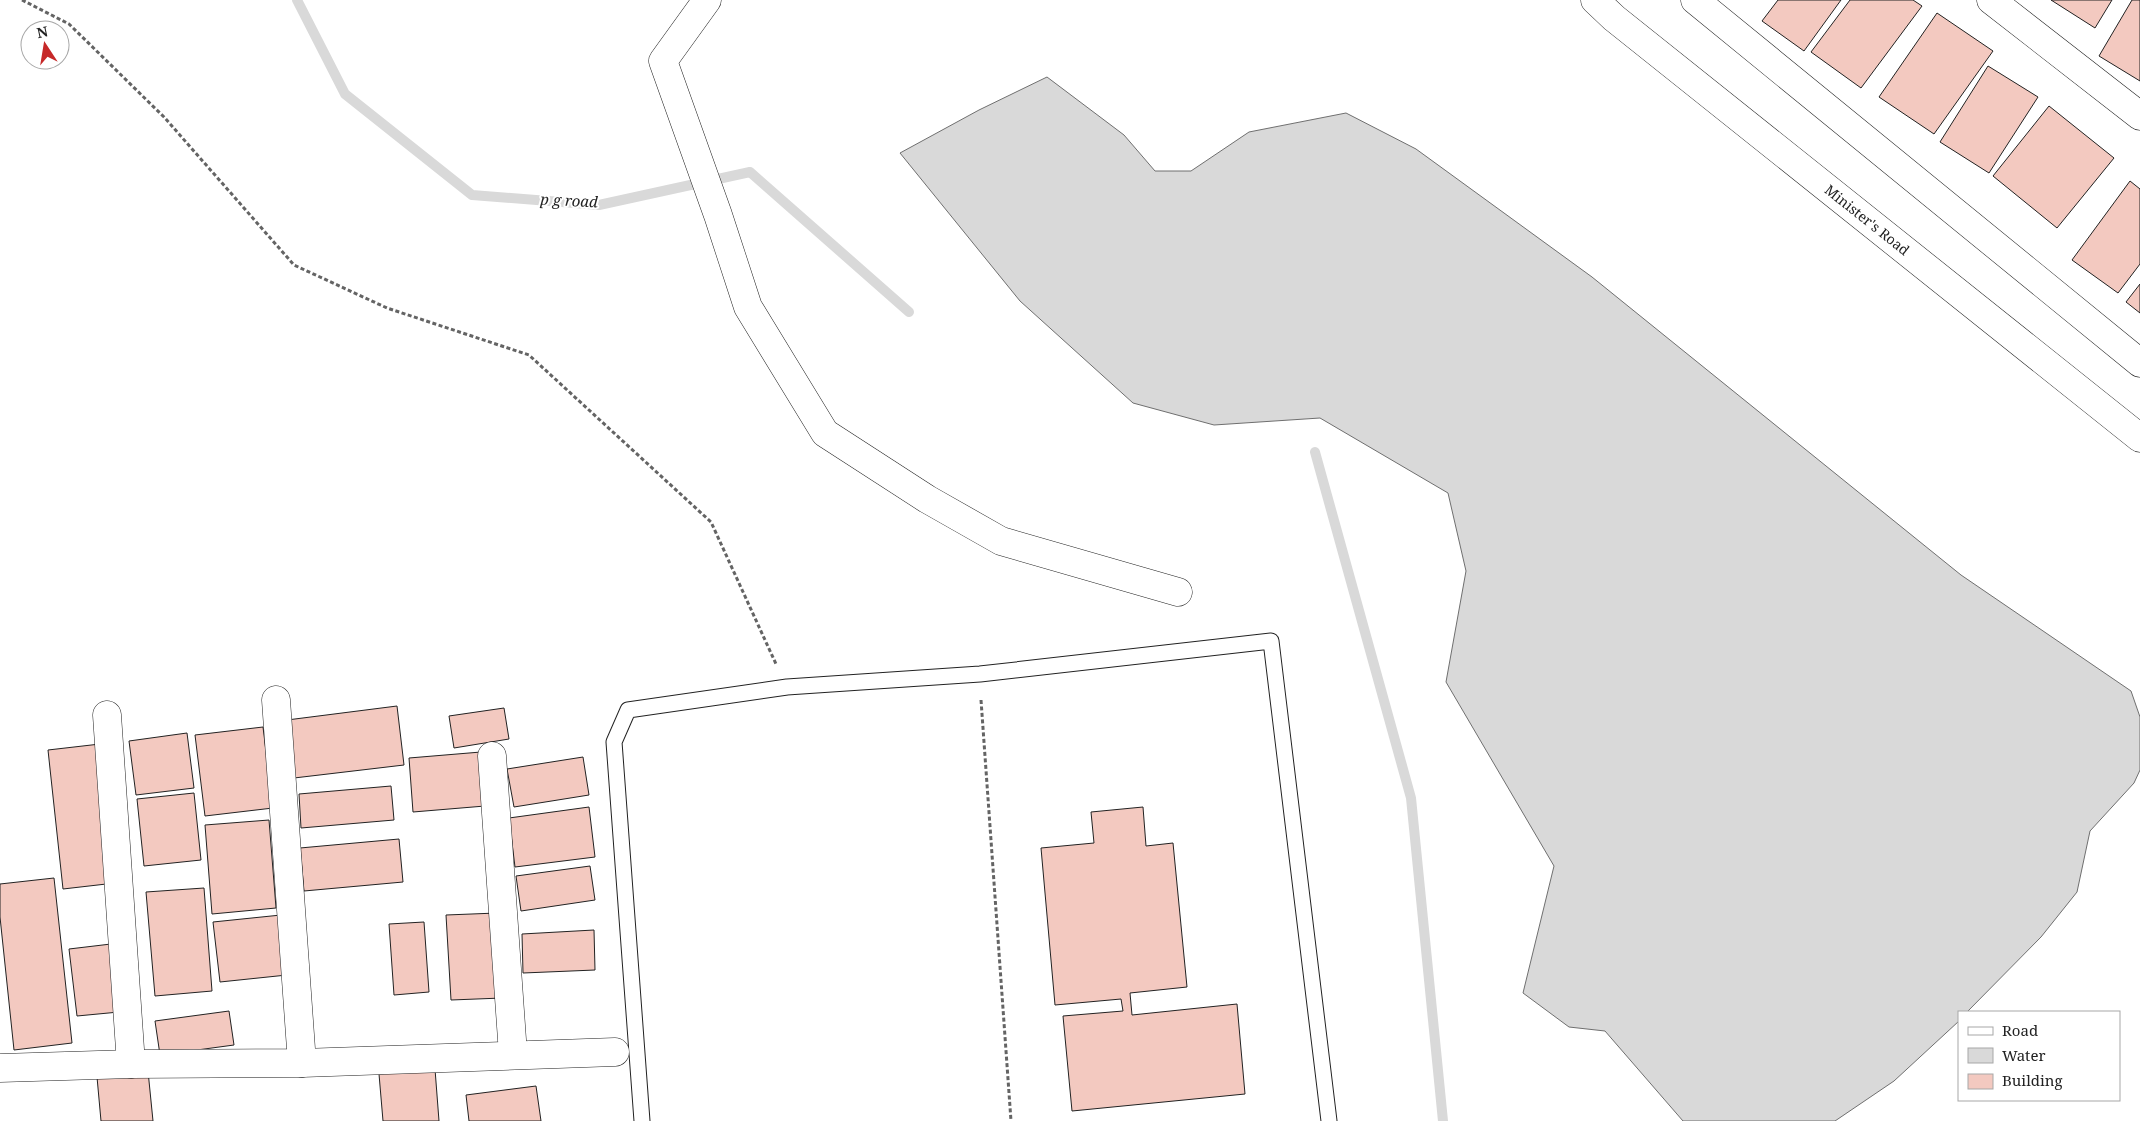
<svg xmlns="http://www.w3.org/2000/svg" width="2140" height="1121" font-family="'Noto Serif',serif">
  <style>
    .water { fill: #d9d9d9; stroke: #6f6f6f }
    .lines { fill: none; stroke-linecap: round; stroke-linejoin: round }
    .stream { stroke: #d9d9d9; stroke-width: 10 }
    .building { fill: #f3c9c0; stroke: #222 }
    .service-casing { stroke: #222; stroke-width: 17 }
    .minor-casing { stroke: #222; stroke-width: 29 }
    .secondary-casing { stroke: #222; stroke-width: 29 }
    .path { stroke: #646464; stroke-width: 3; stroke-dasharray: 4 2.5; stroke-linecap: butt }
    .service { stroke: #fff; stroke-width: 15 }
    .minor { stroke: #fff; stroke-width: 28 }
    .secondary { stroke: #fff; stroke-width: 28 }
    .labels { text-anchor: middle; stroke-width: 4; stroke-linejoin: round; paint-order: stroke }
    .street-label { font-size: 14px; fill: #222; stroke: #fff }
    .water-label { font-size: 15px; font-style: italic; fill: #222; stroke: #fff }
  </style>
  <rect width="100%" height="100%" fill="#fff"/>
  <!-- water -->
  <polygon class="water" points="1047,77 1124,135 1155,171 1191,171 1249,132 1346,113 1416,149 1592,277 1961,575 2131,691 2140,717 2140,770 2134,783 2090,831 2077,892 2041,937 1967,1012 1959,1012 1959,1021 1894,1081 1835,1121 1683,1121 1605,1031 1569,1027 1523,993 1554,866 1446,682 1466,571 1448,493 1320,418 1214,425 1133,403 1020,301 900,153 979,110"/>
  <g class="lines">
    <!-- stream -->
    <g class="stream">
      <polyline points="297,0 345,94 472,195 599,205 750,172 909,312"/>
      <polyline points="1315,452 1411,798 1443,1121"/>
    </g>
  </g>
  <!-- building -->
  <g class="building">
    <polygon points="1778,0 1841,0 1804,51 1762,21"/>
    <polygon points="1850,0 1913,0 1922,6 1861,88 1811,52"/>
    <polygon points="2051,0 2112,0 2095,28"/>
    <polygon points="2132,0 2140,0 2140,81 2099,56"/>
    <polygon points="1937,13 1993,51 1934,134 1879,97"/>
    <polygon points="1988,66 2038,97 1989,173 1940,142"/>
    <polygon points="2049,106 2114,158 2057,228 1993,176"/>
    <polygon points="2130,181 2140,189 2140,264 2118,293 2072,260"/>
    <polygon points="2140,284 2140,313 2126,302"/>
    <polygon points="397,706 404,765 294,778 287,720"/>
    <polygon points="504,708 509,739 454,748 449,716"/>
    <polygon points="263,727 273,808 205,816 195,735"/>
    <polygon points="187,733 194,788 136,795 129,741"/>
    <polygon points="100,744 115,883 63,889 48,750"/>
    <polygon points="481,752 485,806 413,812 409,758"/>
    <polygon points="583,757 589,795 514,807 507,769"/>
    <polygon points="391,786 394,820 301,828 299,794"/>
    <polygon points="194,793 201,860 144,866 137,799"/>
    <polygon points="589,807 595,857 515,867 509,818"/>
    <polygon points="1143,807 1146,846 1173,843 1187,987 1130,993 1132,1015 1237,1004 1245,1094 1072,1111 1063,1016 1123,1011 1121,999 1055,1005 1041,848 1094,843 1091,812"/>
    <polygon points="269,820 276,908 212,914 205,825"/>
    <polygon points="399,839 403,882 304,891 300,848"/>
    <polygon points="590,866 595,900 521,911 516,876"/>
    <polygon points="54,878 72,1043 14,1050 0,917 0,884"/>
    <polygon points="204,888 212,991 155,996 146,892"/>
    <polygon points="497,913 502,998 451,1000 446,915"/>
    <polygon points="281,915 287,975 220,982 213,922"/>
    <polygon points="424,922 429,992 394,995 389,924"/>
    <polygon points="594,930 595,970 523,973 522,934"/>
    <polygon points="111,944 119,1012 77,1016 69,949"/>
    <polygon points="229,1011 234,1045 160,1055 155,1021"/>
    <polygon points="435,1069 439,1121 383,1121 379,1074"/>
    <polygon points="148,1071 153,1121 101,1121 97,1077"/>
    <polygon points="536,1086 541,1121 469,1121 466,1095"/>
  </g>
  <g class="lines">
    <!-- service casing -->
    <g class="service-casing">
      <polyline id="service" points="642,1121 614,742 628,710 787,687 980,674 1271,641 1329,1121"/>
    </g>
    <!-- minor casing -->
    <g class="minor-casing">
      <g id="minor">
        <polyline points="707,0 663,61 718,215 748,307 825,433 927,499 1001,541 1178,592"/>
        <polyline points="1991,0 2140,116"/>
        <polyline points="276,700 302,1063"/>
        <polyline points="107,715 131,1064"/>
        <polyline points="492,756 513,1054"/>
        <polyline points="0,1068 131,1064 302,1063 615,1052"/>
      </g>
    </g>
    <!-- secondary casing -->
    <g class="secondary-casing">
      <g id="secondary">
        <path id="s1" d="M1595,0L1614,18L2140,438"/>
        <polyline points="1695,0 2140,363"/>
      </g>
    </g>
    <!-- path -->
    <g class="path">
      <polyline points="22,0 69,24 164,117 294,265 387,308 529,355 711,522 776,664"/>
      <polyline points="981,700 1011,1121"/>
    </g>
    <!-- service -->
    <use href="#service" class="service"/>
    <!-- minor -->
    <use href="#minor" class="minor"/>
    <!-- secondary -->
    <use href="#secondary" class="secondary"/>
  </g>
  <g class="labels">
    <!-- street labels -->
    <g class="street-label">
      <text dy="5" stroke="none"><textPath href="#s1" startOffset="350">Minister's Road</textPath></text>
    </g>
    <!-- water labels -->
    <g class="water-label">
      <text transform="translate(569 201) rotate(3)" y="5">p g road</text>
    </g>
  </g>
  <!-- legend -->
  <rect x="1958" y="1011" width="162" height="90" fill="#ffffff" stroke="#a7a7a7"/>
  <rect x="1968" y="1027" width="25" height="8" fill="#ffffff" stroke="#a7a7a7"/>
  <text x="2002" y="1036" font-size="15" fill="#222222">Road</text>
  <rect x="1968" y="1048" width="25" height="15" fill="#d9d9d9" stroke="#a7a7a7"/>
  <text x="2002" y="1061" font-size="15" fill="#222222">Water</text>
  <rect x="1968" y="1074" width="25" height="15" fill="#f3c9c0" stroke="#a7a7a7"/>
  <text x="2002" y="1086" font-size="15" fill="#222222">Building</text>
  <!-- north arrow -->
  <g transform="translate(45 45) rotate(348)"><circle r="24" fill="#ffffff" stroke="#a7a7a7"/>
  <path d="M0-4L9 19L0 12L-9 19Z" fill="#c62828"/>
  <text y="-8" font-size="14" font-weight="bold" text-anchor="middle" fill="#222222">N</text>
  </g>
</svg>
